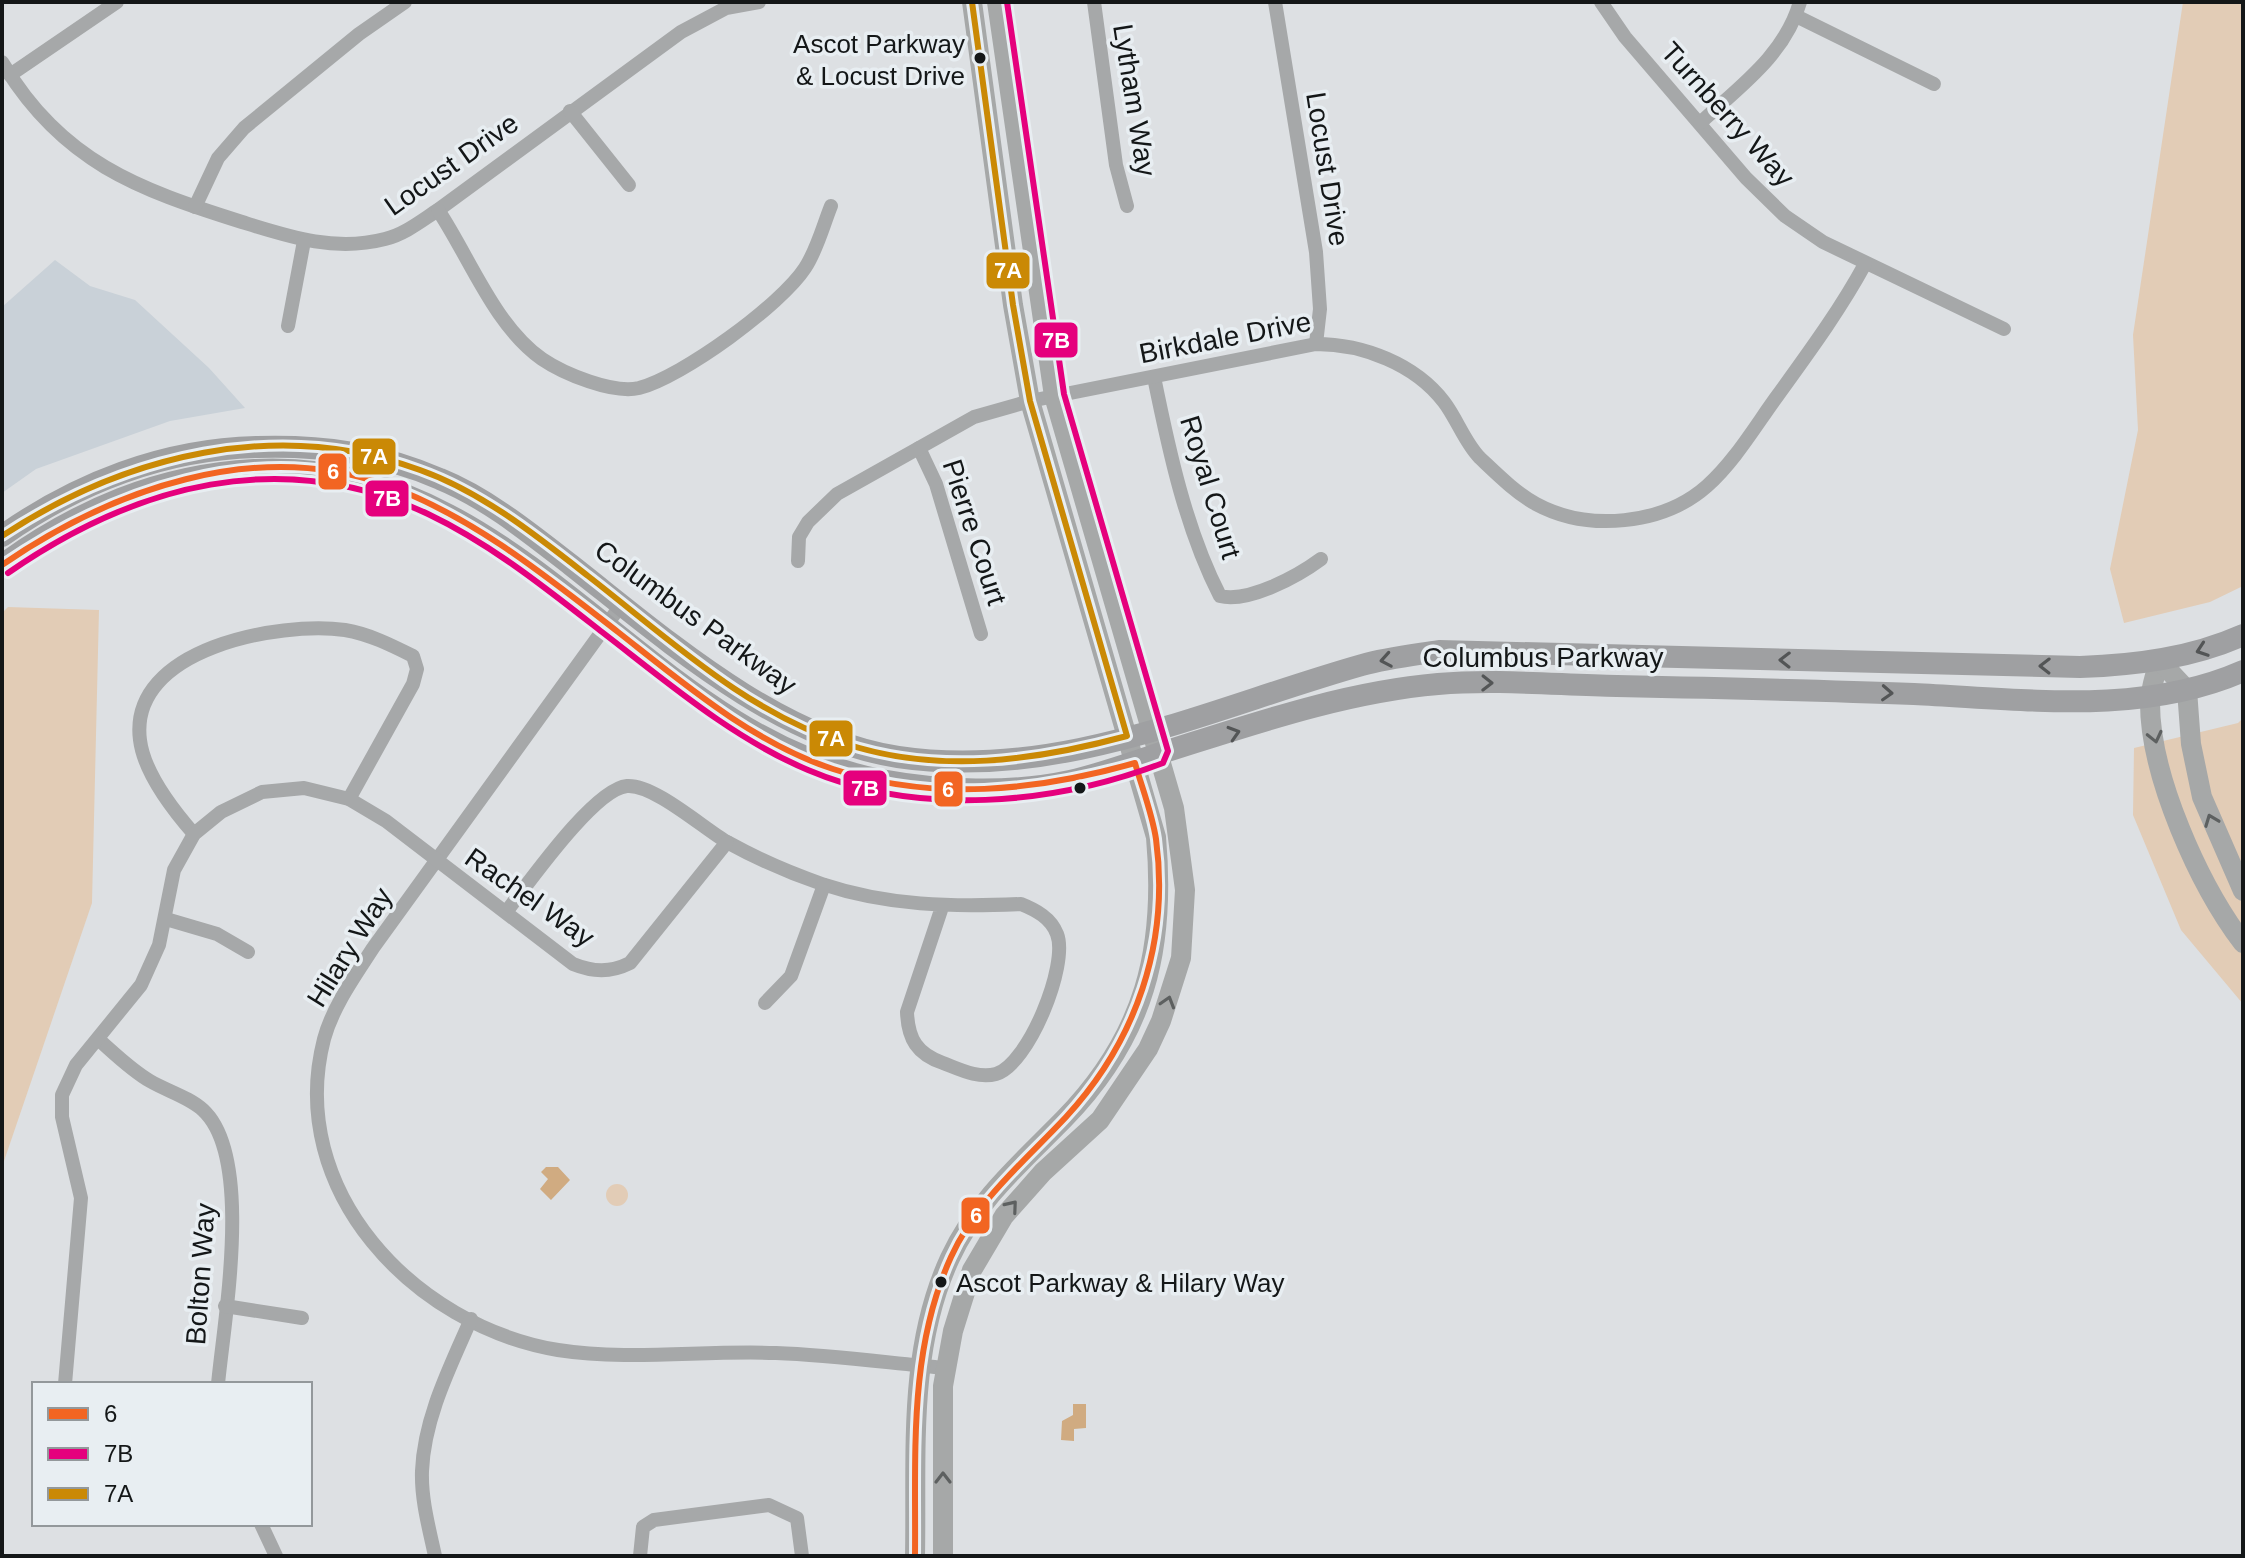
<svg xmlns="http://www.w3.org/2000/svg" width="2245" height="1558" font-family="Helvetica,sans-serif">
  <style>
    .built { fill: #c9d1d8 }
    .green { fill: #e2ccb6 }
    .water { fill: #d0ab81 }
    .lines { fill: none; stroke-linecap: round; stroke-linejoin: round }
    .street { stroke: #a6a8a9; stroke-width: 14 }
    .secondary { stroke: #a6a8a8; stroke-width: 20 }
    .primary { stroke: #9fa0a2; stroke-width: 22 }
    .bus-1-casing { stroke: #e8eef2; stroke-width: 12 }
    .bus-2-casing { stroke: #e8eef2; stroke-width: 12 }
    .bus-3-casing { stroke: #e8eef2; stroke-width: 12 }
    .bus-1 { stroke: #f26522; stroke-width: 6 }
    .bus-2 { stroke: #e5007d; stroke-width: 6 }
    .bus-3 { stroke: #ca8905; stroke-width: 6 }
    .oneway { stroke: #535556 }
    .oneway2 { stroke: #5d6060 }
    .bus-dot { fill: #141718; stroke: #e8eef2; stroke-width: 3 }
    .labels { text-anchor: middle; stroke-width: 7; stroke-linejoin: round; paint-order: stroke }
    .bus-label { font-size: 26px; fill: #141718; stroke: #e8eef2; text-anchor: end }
    .street-label { font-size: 28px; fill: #141718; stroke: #e8eef2 }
    .line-badge { stroke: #e8eef2; stroke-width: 3 }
    .badge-label { font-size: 22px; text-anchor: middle; font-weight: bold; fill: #fff }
  </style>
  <rect width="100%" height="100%" fill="#dde0e3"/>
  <!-- built -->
  <polygon class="built" points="55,260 90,286 135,300 209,368 245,408 170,421 36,469 2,493 2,307"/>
  <!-- green -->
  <g class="green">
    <polygon points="2183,2 2243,2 2243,586 2210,602 2124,623 2110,569 2138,430 2133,335"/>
    <polygon points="8,607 99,610 92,903 2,1167 2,613"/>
    <polygon points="2243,718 2243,1004 2181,930 2133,815 2134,748 2238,723"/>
    <circle cx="617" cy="1195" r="11"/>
  </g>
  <!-- water -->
  <g class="water">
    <polygon points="546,1167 558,1167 570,1180 551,1200 540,1189 548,1179 541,1172"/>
    <polygon points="1073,1404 1086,1404 1086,1428 1074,1429 1074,1441 1061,1440 1062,1421 1073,1415"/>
  </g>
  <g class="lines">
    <!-- street -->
    <g class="street">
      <polyline points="1094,2 1116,165 1127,206"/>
      <polyline points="1275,2 1316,252 1320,309 1316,344"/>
      <polyline points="1601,2 1625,37 1746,178 1785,216 1823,242 2004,329"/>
      <polyline points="1796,16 1934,84"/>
      <path d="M2,62C62,162 137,189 242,222C290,237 335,252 385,239C405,234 421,221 438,210L681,32L726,8L759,2"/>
      <polyline points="10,75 117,2"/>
      <polyline points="570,111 629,185"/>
      <path d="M1700,123C1739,87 1785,55 1800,2"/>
      <polyline points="195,207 218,158 244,128 359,34 405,2"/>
      <path d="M438,210C470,258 494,325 542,359C564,374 613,394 639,388C682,377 781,305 805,268C817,250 823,226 831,206"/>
      <polyline points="288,326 304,241"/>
      <path d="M1154,377C1169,451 1186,530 1220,596C1249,603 1298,576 1321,559"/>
      <polyline points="919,448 936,484 981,634"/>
      <path d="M798,561L799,537L808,522L837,494L974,417L1030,401L1316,344C1363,344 1415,364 1444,402C1457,419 1465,443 1480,458C1497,474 1516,493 1536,504C1588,532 1663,525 1707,486C1735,461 1756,425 1778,395C1809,352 1840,310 1865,264"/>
      <path d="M621,605L373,948C355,976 333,1006 324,1039C285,1190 414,1326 558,1350C629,1361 704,1350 776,1353C832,1355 889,1363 945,1368"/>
      <path d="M194,834C173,810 144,773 140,740C128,648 280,621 345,630C369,634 391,645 413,656L417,669L413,684L349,799"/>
      <path d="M506,912C528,884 594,789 627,786C654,784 703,828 727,842C756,858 790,873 822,884C888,906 952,907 1021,904C1036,910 1051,918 1057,934C1069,965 1028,1065 996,1074C978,1079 959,1069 943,1063C917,1054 908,1039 907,1012L942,907"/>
      <polyline points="166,919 217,934 248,952"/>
      <polyline points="765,1003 791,976 824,885"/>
      <path d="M98,1039C115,1054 131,1070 150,1081C167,1091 189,1097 203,1110C254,1157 224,1320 218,1384"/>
      <polyline points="225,1306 302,1318"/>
      <path d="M65,1384L81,1198L62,1117V1095L76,1065L141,985L159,945L174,870L194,834L221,812L262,792L304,788L349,799L386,821L573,964C593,972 610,973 630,963L727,842"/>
      <polyline points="261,1524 276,1556"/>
      <path d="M435,1556C429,1528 421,1499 422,1471C424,1418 450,1367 471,1319"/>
      <polyline points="640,1556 643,1527 654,1520 769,1505 797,1518 802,1556"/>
    </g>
    <!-- secondary -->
    <g class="secondary">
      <path d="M2159,660C2156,674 2150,689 2150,703C2150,776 2199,885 2243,943"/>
      <polyline points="2159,660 2187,690 2191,744 2202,797 2243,891"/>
      <path d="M915,1556C917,1456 907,1351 950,1258C977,1200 1021,1163 1064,1119C1145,1036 1166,949 1156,837L1030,401L1013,305L972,2"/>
      <polyline points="943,1556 943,1386 953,1331 972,1270 1004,1216 1043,1172 1100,1120 1148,1049 1161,1021 1181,958 1185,890 1174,808 1054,396 997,2"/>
    </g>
    <!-- primary -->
    <g class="primary">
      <path d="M2,536C77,483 164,449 257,447C322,445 380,453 440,479C487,498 531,534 571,565C664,638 778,739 898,757C1060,781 1210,708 1362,665C1387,658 1414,655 1439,651L2080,667C2136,665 2191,658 2243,635"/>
      <path d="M2,565C78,510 159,475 254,470C522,456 640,735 881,780C941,791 1010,794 1070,781C1101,774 1131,763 1161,753C1250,725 1344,692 1438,684C1497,679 1558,685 1617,686C1716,688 1815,690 1914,694C2023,699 2141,716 2243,671"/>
    </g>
    <!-- bus-1 casing -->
    <g class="bus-1-casing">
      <path id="bus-1" d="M2,565C111,490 255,438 386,485C472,516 546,576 618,632C683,683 753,743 833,769C933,802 1036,791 1135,763C1142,788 1152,813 1156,839C1170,943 1136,1041 1066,1117C1024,1162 977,1200 951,1257C908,1351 916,1456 915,1556"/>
    </g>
    <!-- bus-2 casing -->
    <g class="bus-2-casing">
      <path id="bus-2" d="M8,573C135,485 281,445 428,514C491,544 547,589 602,632C667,682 732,738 808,770C918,817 1053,805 1163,763L1168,751L1064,394L1007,2"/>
    </g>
    <!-- bus-3 casing -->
    <g class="bus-3-casing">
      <path id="bus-3" d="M2,536C125,455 278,417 420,470C482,492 537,536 588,576C668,638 747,713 846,744C939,774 1034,761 1127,736L1030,401L1013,305L972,2"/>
    </g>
    <!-- bus-1 -->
    <use href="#bus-1" class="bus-1"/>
    <!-- bus-2 -->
    <use href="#bus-2" class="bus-2"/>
    <!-- bus-3 -->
    <use href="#bus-3" class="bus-3"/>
  </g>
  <!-- one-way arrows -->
  <defs><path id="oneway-chevron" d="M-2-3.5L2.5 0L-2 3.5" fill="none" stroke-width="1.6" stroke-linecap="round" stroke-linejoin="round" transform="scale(2)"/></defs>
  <g class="oneway">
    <use href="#oneway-chevron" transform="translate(2202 650) rotate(161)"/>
    <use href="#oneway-chevron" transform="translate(1386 660) rotate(170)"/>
    <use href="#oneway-chevron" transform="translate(1785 660) rotate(-179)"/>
    <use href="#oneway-chevron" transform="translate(2045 666) rotate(-179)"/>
    <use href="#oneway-chevron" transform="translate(1487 683) rotate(1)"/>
    <use href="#oneway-chevron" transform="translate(1887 693) rotate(3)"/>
    <use href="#oneway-chevron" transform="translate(1234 733) rotate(-17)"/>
  </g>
  <g class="oneway2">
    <use href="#oneway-chevron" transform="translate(2155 737) rotate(77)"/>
    <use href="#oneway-chevron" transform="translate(2211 820) rotate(-111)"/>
    <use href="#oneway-chevron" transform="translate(1168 1002) rotate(-73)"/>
    <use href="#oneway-chevron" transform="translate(1012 1206) rotate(-50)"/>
    <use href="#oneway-chevron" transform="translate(943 1478) rotate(-90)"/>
  </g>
  <!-- markers -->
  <g class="bus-dot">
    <circle cx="980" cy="58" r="7"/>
    <circle cx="1080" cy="788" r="7"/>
    <circle cx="941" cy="1282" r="7"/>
  </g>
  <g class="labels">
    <!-- bus labels -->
    <g class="bus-label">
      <text x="965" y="53">Ascot Parkway<tspan x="965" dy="32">&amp; Locust Drive</tspan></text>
      <text x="956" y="1292" text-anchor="start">Ascot Parkway &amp; Hilary Way</text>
    </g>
    <!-- street labels -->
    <g class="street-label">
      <text transform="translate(1135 100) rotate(81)" y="10">Lytham Way</text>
      <text transform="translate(1728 114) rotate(48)" y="10">Turnberry Way</text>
      <text transform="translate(451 164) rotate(-35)" y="10">Locust Drive</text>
      <text transform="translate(1328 169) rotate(81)" y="10">Locust Drive</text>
      <text transform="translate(1225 337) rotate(-11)" y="10">Birkdale Drive</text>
      <text transform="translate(1211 487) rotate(73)" y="10">Royal Court</text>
      <text transform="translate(975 532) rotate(72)" y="10">Pierre Court</text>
      <text transform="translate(696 617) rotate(36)" y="10">Columbus Parkway</text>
      <text x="1543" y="667">Columbus Parkway</text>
      <text transform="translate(530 897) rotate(35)" y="10">Rachel Way</text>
      <text transform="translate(349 947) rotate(-58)" y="10">Hilary Way</text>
      <text transform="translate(200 1274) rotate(-86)" y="10">Bolton Way</text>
    </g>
  </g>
  <g class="line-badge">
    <rect x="985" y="251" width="46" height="39" rx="8" fill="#ca8905"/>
    <rect x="1033" y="321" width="46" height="38" rx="8" fill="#e5007d"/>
    <rect x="351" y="437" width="46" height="39" rx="8" fill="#ca8905"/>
    <rect x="317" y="452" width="31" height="39" rx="8" fill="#f26522"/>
    <rect x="364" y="479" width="46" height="39" rx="8" fill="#e5007d"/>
    <rect x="808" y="719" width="46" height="39" rx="8" fill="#ca8905"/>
    <rect x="842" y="769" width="46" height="38" rx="8" fill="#e5007d"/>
    <rect x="933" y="770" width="31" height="38" rx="8" fill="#f26522"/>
    <rect x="960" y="1196" width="31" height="39" rx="8" fill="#f26522"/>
  </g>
  <g class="badge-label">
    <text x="1008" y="278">7A</text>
    <text x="1056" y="348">7B</text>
    <text x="374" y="464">7A</text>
    <text x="333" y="479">6</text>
    <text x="387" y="506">7B</text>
    <text x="831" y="746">7A</text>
    <text x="865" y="796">7B</text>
    <text x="948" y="797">6</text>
    <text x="976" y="1223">6</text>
  </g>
  <!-- border -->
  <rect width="2245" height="1558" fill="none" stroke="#141718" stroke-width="8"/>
  <!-- legend -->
  <rect x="32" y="1382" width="280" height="144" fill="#e8eef2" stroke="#93989b" stroke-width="2"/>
  <rect x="48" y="1408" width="40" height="12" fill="#f26522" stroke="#93989b" stroke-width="2"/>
  <text x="104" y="1422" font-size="24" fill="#141718">6</text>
  <rect x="48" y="1448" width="40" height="12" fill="#e5007d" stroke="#93989b" stroke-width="2"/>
  <text x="104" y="1462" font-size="24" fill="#141718">7B</text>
  <rect x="48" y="1488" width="40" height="12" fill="#ca8905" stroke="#93989b" stroke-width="2"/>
  <text x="104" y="1502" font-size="24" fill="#141718">7A</text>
</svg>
